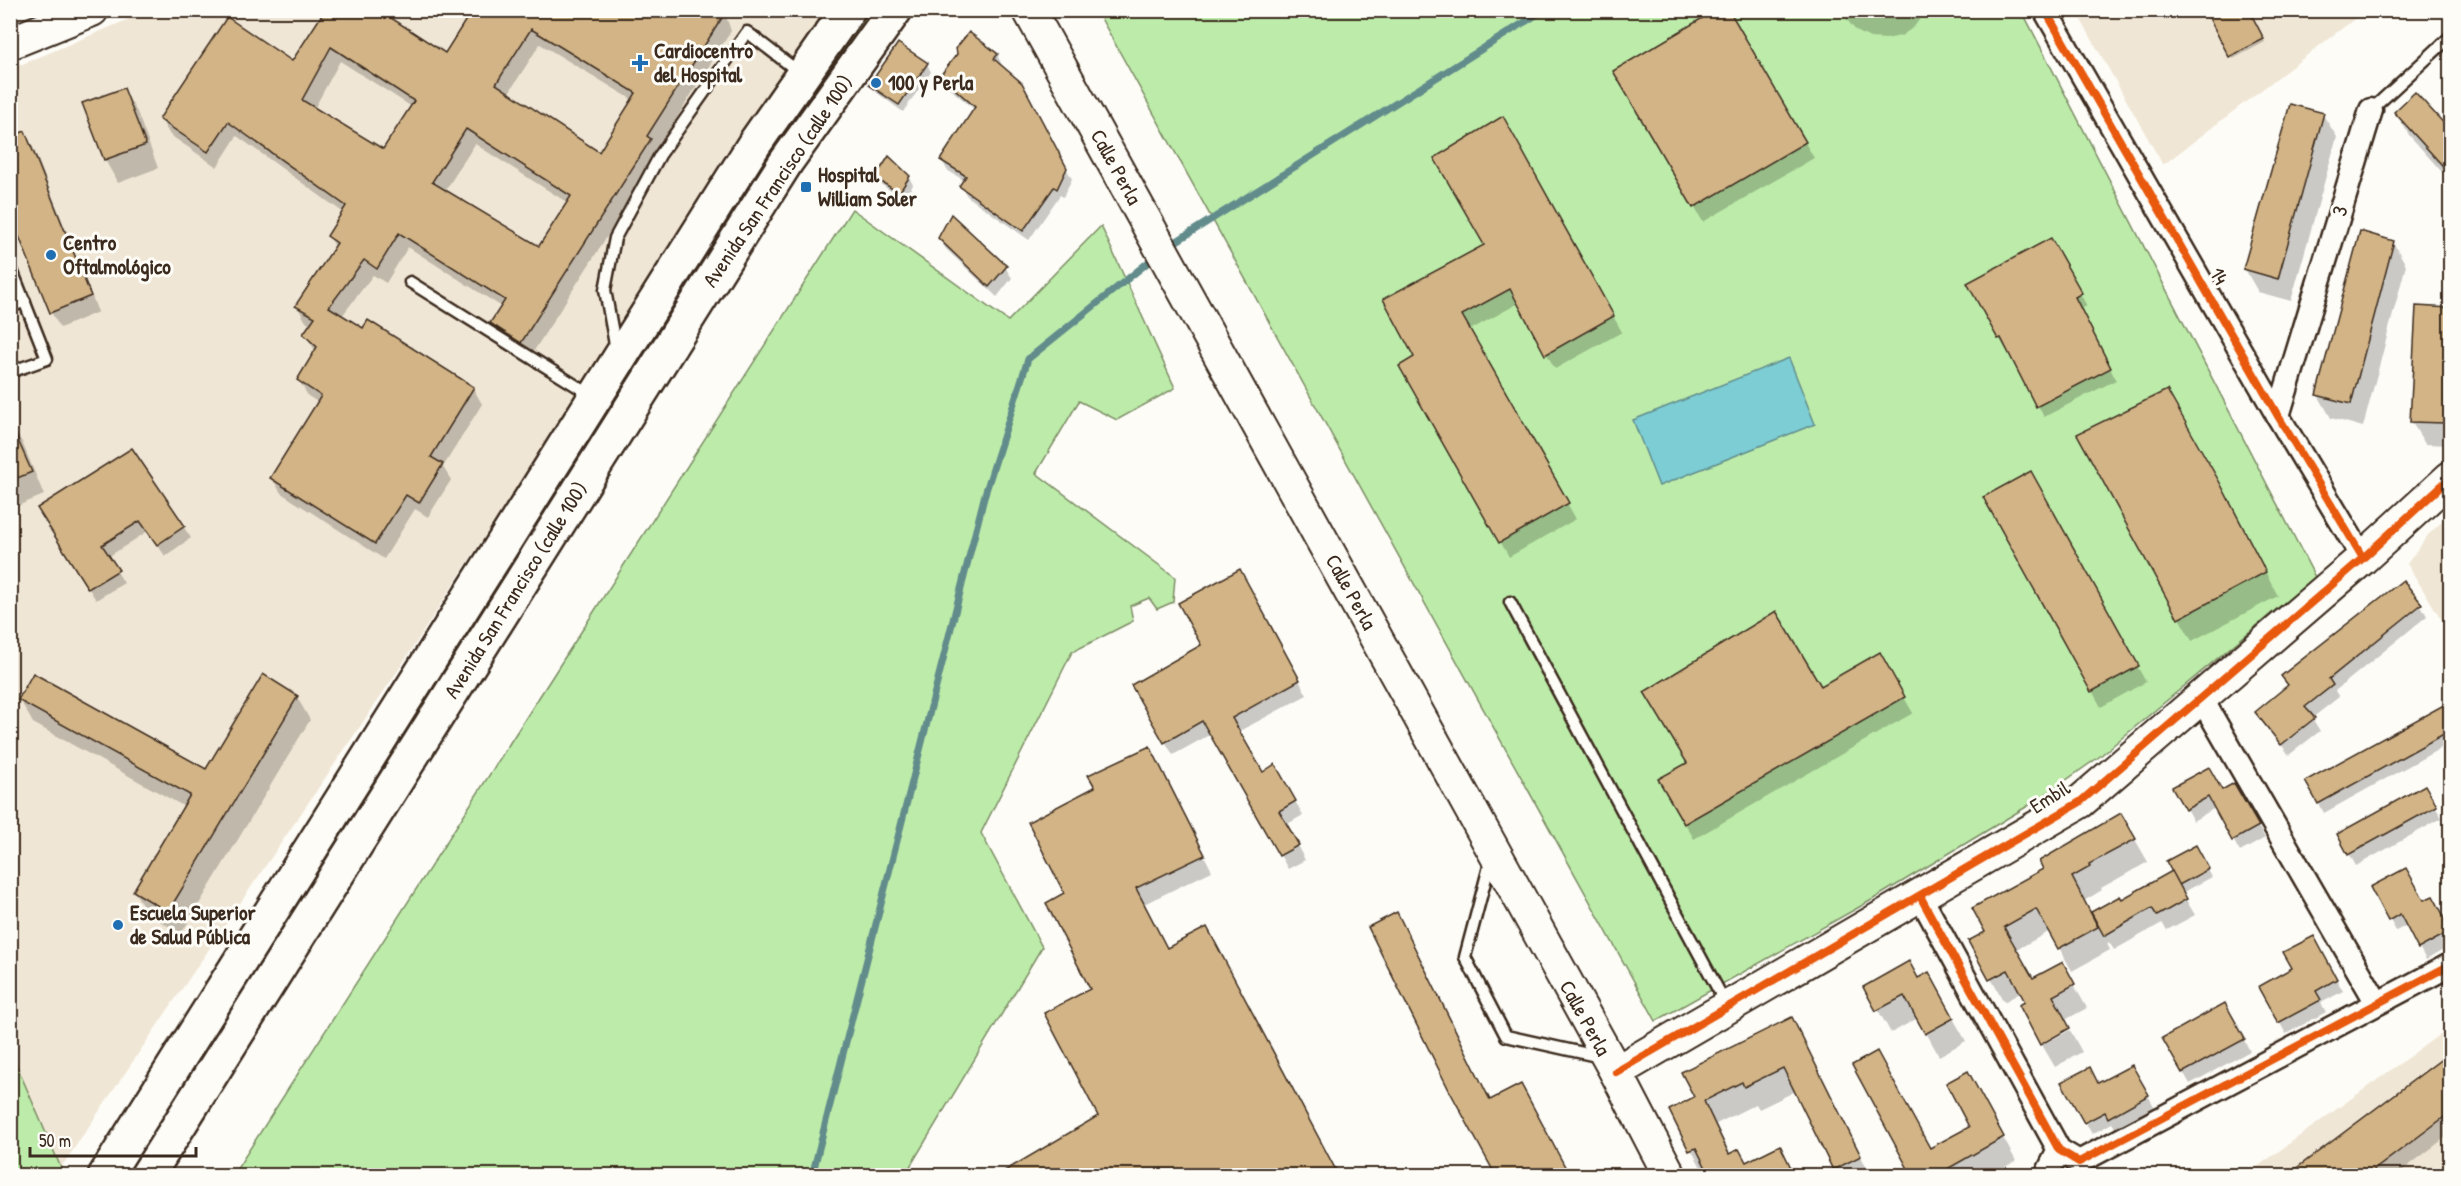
<svg xmlns="http://www.w3.org/2000/svg" width="2461" height="1186" font-family="'Patrick Hand',sans-serif">
  <style>
    .built { fill: #f0e6d5 }
    .green { fill: #bdecaa; stroke: #7c8b64; stroke-width: 1.5 }
    .water { fill: #7ccdd4; stroke: #628c8b; stroke-width: 1.5 }
    .shadow { fill: #0003; fill-rule: evenodd }
    .lines { fill: none; stroke-linecap: round; stroke-linejoin: round }
    .stream { stroke: #628c8b; stroke-width: 7 }
    .building { fill: #d2b486; stroke: #3b2a1e; stroke-width: 1.5; fill-rule: evenodd }
    .lane-casing { stroke: #3b2a1e; stroke-width: 15 }
    .street-casing { stroke: #3b2a1e; stroke-width: 27 }
    .secondary-casing { stroke: #3b2a1e; stroke-width: 36 }
    .highway-casing { stroke: #3b2a1e; stroke-width: 38 }
    .lane { stroke: #fdfcf7; stroke-width: 10 }
    .street { stroke: #fdfcf7; stroke-width: 22 }
    .secondary { stroke: #fdfcf7; stroke-width: 32 }
    .highway { stroke: #fdfcf7; stroke-width: 33 }
    .cycleway-casing { stroke: #fdfcf7; stroke-width: 11 }
    .cycleway { stroke: #e8590c; stroke-width: 8 }
    .poi-dot { fill: #1f6fb2; stroke: #fdfcf7; stroke-width: 2 }
    .labels { text-anchor: middle; stroke-width: 6; stroke-linejoin: round; paint-order: stroke }
    .poi-label { font-size: 21px; font-weight: bold; fill: #3b2a1e; stroke: #fdfcf7; text-anchor: start }
    .street-label { font-size: 21px; fill: #3b2a1e; stroke: #fdfcf7 }
  </style>
  <rect width="100%" height="100%" fill="#fdfcf7"/>
  <filter id="ink" filterUnits="userSpaceOnUse"><feTurbulence type="fractalNoise" baseFrequency=".0167" numOctaves="2"/><feDisplacementMap in="SourceGraphic" scale="12" xChannelSelector="R" yChannelSelector="G"/><feConvolveMatrix kernelMatrix="1 2 1 2 8 2 1 2 1" color-interpolation-filters="sRGB"/></filter>
  <g filter="url(#ink)">
    <!-- built -->
    <g class="built">
      <polygon points="148,11 835,11 747,138 537,455 401,666 56,1175 11,1176 11,69"/>
      <polygon points="2076,11 2365,11 2163,165"/>
      <polygon points="2450,514 2450,633 2407,564 2428,535"/>
      <polygon points="2450,1027 2450,1175 2246,1175"/>
    </g>
    <!-- green -->
    <g class="green">
      <polygon points="863,11 880,11 132,1175 120,1176 753,170"/>
      <polygon points="1097,11 2022,11 2315,577 2099,757 2036,801 1870,901 1656,1021"/>
      <polygon points="852,209 1008,321 1101,226 1175,388 1117,420 1079,401 1036,473 1175,577 1173,602 1157,609 1149,598 1130,606 1133,621 1072,652 981,833 1042,947 905,1175 233,1175"/>
      <polygon points="10,1050 61,1168 56,1175 11,1175"/>
    </g>
    <!-- water -->
    <polygon class="water" points="1789,358 1815,424 1659,486 1633,420"/>
    <!-- shadow -->
    <g class="shadow">
      <path d="M327,10L445,55L474,10H724L731,31L656,151L659,155L530,357L501,338L492,323L502,307L408,247L386,283L373,275L342,316L364,330L473,388L482,404L443,467L451,480L428,517L415,509L384,559L281,493L272,478L319,403L308,396L299,380L316,352L305,334L311,325L306,322L297,306L336,248L329,236L344,213L237,136L217,167L170,135L161,120L292,63ZM540,44L633,100L600,154L508,94ZM340,61L412,107L383,151L314,109ZM475,144L568,203L540,248L445,191Z"/>
      <polygon points="1728,10 1814,158 1703,222 1615,71"/>
      <polygon points="1839,10 1926,10 1914,27 1901,36 1886,39 1870,38 1856,31"/>
      <polygon points="2207,10 2248,10 2265,42 2233,59"/>
      <polygon points="997,55 1002,65 1001,67 1027,94 1072,179 1063,197 1060,195 1029,240 967,196 961,186 965,181 947,170 942,160 975,110 947,86 942,76"/>
      <polygon points="927,64 931,72 903,112 876,92 871,85"/>
      <polygon points="124,90 137,112 158,168 118,183 105,160 84,104"/>
      <polygon points="2396,112 2450,134 2450,181 2409,135"/>
      <polygon points="2323,115 2337,137 2291,301 2258,292 2245,269"/>
      <polygon points="1503,118 1622,332 1555,369 1519,303 1470,330 1576,519 1509,557 1401,366 1416,358 1486,245"/>
      <polygon points="25,133 34,149 98,312 60,328 51,312"/>
      <polygon points="909,177 913,185 904,200 882,185 877,178"/>
      <polygon points="939,238 1005,267 1012,278 997,297 946,249"/>
      <polygon points="2051,240 2087,306 2080,309 2116,380 2044,417 2008,349 2006,350 1969,284"/>
      <polygon points="2393,242 2406,265 2363,427 2331,418 2318,395"/>
      <polygon points="2450,311 2450,445 2425,444 2411,421"/>
      <polygon points="10,423 22,442 44,495 10,509"/>
      <polygon points="132,450 191,538 165,556 148,531 108,557 124,583 96,600 46,520"/>
      <polygon points="2030,473 2146,682 2101,707 1985,498"/>
      <polygon points="2232,506 2278,596 2192,641 2179,618"/>
      <polygon points="1247,585 1307,695 1238,732 1262,774 1275,767 1303,815 1286,825 1305,860 1288,869 1211,734 1173,755 1133,686 1203,646"/>
      <polygon points="2421,605 2427,616 2335,691 2339,697 2312,718 2320,731 2289,755 2257,712"/>
      <polygon points="2450,610 2450,628 2443,615"/>
      <polygon points="1879,654 1913,713 1694,839 1660,780"/>
      <polygon points="297,697 310,720 181,934 148,914 134,891 185,807 33,723 20,700 206,771"/>
      <polygon points="2450,702 2450,743 2324,813 2307,781"/>
      <polygon points="1158,763 1212,871 1144,904 1167,950 1100,1117 1092,990 1066,894"/>
      <polygon points="2234,785 2265,838 2240,852 2215,808 2193,821 2174,787 2221,791"/>
      <polygon points="2425,787 2442,818 2356,866 2339,835"/>
      <polygon points="2121,815 2148,862 2101,888 2102,890 2084,901 2091,914 2120,898 2122,901 2171,873 2195,847 2212,877 2182,893 2195,915 2167,930 2162,923 2114,950 2109,942 2107,944 2110,950 2072,971 2050,931 2016,950 2032,980 2062,964 2087,1008 2065,1020 2027,1002 2022,992 2004,1002 1970,941 1987,932 2046,870"/>
      <polygon points="2372,888 2424,902 2432,898 2450,931 2450,946 2426,960 2407,925 2396,931"/>
      <polygon points="2313,938 2343,991 2321,1003 2326,1012 2286,1034 2260,987 2294,969"/>
      <polygon points="1918,980 1941,997 1966,1041 1939,1056 1918,1018 1891,1033 1878,1010"/>
      <polygon points="2225,1005 2250,1051 2190,1084 2164,1038"/>
      <polygon points="1791,1019 1871,1176 1838,1176 1796,1091 1759,1109 1756,1104 1716,1124 1731,1155 1746,1164 1779,1147 1795,1176 1711,1176 1709,1170 1704,1173 1671,1111 1696,1098"/>
      <polygon points="2070,1030 2082,1052 2055,1067 2042,1045"/>
      <polygon points="2450,1054 2450,1134 2395,1176 2288,1176"/>
      <polygon points="2132,1067 2155,1108 2116,1129 2112,1123 2092,1134 2063,1083 2098,1085"/>
      <polygon points="1980,1096 2016,1161 1989,1176 1914,1176 1930,1150 1971,1127"/>
    </g>
    <g class="lines">
      <!-- stream -->
      <g class="stream">
        <polyline points="1169,246 1544,10"/>
        <polyline points="812,1176 985,494 1028,359 1156,256"/>
      </g>
    </g>
    <!-- building -->
    <g class="building">
      <path d="M325,10H379L445,53L472,10H727L647,136L651,139L521,343L490,323L505,300L399,233L377,269L364,260L329,307L363,328L368,320L474,387L431,457L443,464L419,503L406,495L375,544L270,478L321,396L297,380L317,347L303,334L315,317L295,306L337,243L327,236L346,206L228,122L208,152L159,119L227,17L292,61ZM531,29L636,93L599,152L496,84ZM331,47L414,101L383,149L302,100ZM466,129L571,196L539,246L432,182Z"/>
      <polygon points="1716,10 1729,10 1806,142 1693,208 1613,71"/>
      <polygon points="2205,10 2249,10 2264,39 2229,57"/>
      <polygon points="969,32 998,54 994,59 1022,83 1067,168 1057,189 1054,187 1023,231 959,186 966,176 940,160 975,107 940,76 957,54 956,48"/>
      <polygon points="898,43 928,63 899,105 869,85"/>
      <polygon points="124,88 146,145 104,160 82,103"/>
      <polygon points="2415,92 2451,131 2451,175 2394,112"/>
      <polygon points="2290,104 2324,113 2278,279 2243,269"/>
      <polygon points="1503,116 1614,316 1545,355 1510,289 1462,315 1569,503 1499,543 1399,366 1414,357 1383,299 1484,245 1434,158"/>
      <polygon points="25,131 91,296 50,313 10,214 10,137"/>
      <polygon points="889,156 910,176 899,193 875,178"/>
      <polygon points="951,214 1007,266 989,287 938,238"/>
      <polygon points="2360,231 2394,241 2351,404 2316,395"/>
      <polygon points="2051,238 2082,293 2075,297 2111,368 2036,407 2001,338 1998,339 1967,283"/>
      <polygon points="2416,306 2451,308 2444,423 2410,422"/>
      <polygon points="2167,390 2219,481 2266,572 2178,619 2077,434"/>
      <polygon points="10,422 32,472 10,481"/>
      <polygon points="132,448 185,526 157,545 140,521 102,545 119,570 88,589 37,508"/>
      <polygon points="2031,471 2139,666 2091,692 1983,497"/>
      <polygon points="1240,569 1300,680 1232,718 1263,772 1275,764 1296,801 1279,811 1299,845 1279,856 1202,721 1164,743 1131,685 1201,645 1178,603"/>
      <polygon points="2403,580 2422,604 2329,679 2333,685 2305,707 2315,718 2281,745 2255,712 2288,685 2281,676"/>
      <polygon points="1776,611 1821,686 1880,652 1905,697 1684,824 1658,779 1687,763 1644,692"/>
      <polygon points="33,673 206,769 263,674 298,696 168,912 133,891 190,795 18,700"/>
      <polygon points="2451,701 2451,730 2318,804 2305,781"/>
      <polygon points="1150,746 1205,855 1136,888 1167,948 1207,927 1339,1176 996,1176 1098,1116 1044,1013 1090,989 1046,903 1064,893 1028,822 1095,787 1088,775"/>
      <polygon points="2209,767 2222,790 2234,783 2259,826 2232,841 2208,797 2185,810 2172,787"/>
      <polygon points="2425,785 2437,806 2348,855 2337,834"/>
      <polygon points="2121,813 2136,839 2089,864 2090,867 2072,877 2098,927 2058,949 2036,909 2004,927 2033,978 2063,962 2075,984 2053,996 2070,1028 2040,1045 2019,1005 2025,1002 2008,970 1989,980 1968,941 1985,932 1972,908 2043,869 2039,861"/>
      <polygon points="2196,845 2209,869 2179,885 2166,861"/>
      <polygon points="2406,868 2424,900 2433,896 2451,929 2451,931 2418,949 2400,914 2388,921 2370,887"/>
      <polygon points="2172,871 2187,899 2157,916 2152,908 2104,936 2091,912 2120,896 2122,899"/>
      <polygon points="1397,912 1490,1100 1521,1084 1570,1176 1496,1176 1449,1090 1368,927"/>
      <polygon points="2314,936 2337,979 2316,991 2321,1000 2278,1023 2258,987 2292,968 2283,952"/>
      <polygon points="1909,961 1918,978 1929,972 1954,1018 1925,1034 1904,996 1876,1011 1863,987"/>
      <polygon points="2225,1003 2245,1039 2182,1073 2162,1038"/>
      <polygon points="1792,1017 1861,1156 1833,1170 1783,1068 1744,1087 1742,1082 1704,1101 1729,1154 1739,1149 1746,1162 1780,1145 1795,1176 1710,1176 1696,1148 1689,1151 1669,1110 1694,1097 1681,1072"/>
      <polygon points="1877,1051 1930,1148 1969,1127 1946,1083 1968,1071 2004,1137 1935,1176 1912,1176 1852,1065"/>
      <polygon points="2451,1052 2451,1112 2366,1176 2286,1176"/>
      <polygon points="2132,1065 2149,1095 2108,1118 2105,1112 2084,1123 2061,1082 2090,1067 2098,1083"/>
    </g>
    <g class="lines">
      <!-- lane casing -->
      <g class="lane-casing">
        <g id="lane">
          <polyline points="2371,110 2450,37"/>
          <polyline points="10,265 47,359 10,372"/>
          <polyline points="410,282 591,395"/>
          <polyline points="10,307 25,301"/>
          <polyline points="616,350 605,290 615,238 660,155 747,32 800,73"/>
          <polyline points="1510,602 1727,1006"/>
          <polyline points="1491,859 1465,957 1506,1036 1601,1057"/>
        </g>
      </g>
      <!-- street casing -->
      <g class="street-casing">
        <g id="street">
          <polyline points="2045,10 2278,416 2363,558"/>
          <polyline points="2278,416 2371,110"/>
          <polyline points="2201,698 2377,1003"/>
          <polyline points="1920,896 2059,1150 2079,1162 2450,965"/>
          <polyline points="2046,1176 2059,1150"/>
        </g>
      </g>
      <!-- secondary casing -->
      <g class="secondary-casing">
        <g id="secondary">
          <polyline points="1029,10 1616,1072 1670,1176"/>
          <polyline points="10,43 92,10"/>
          <polyline points="1616,1072 2080,802 2363,558 2450,478"/>
        </g>
      </g>
      <!-- highway casing -->
      <g class="highway-casing">
        <g id="highway">
          <polyline points="105,1176 755,143 848,10"/>
          <polyline points="147,1176 786,162 895,10"/>
        </g>
      </g>
      <!-- lane -->
      <use href="#lane" class="lane"/>
      <!-- street -->
      <use href="#street" class="street"/>
      <!-- secondary -->
      <use href="#secondary" class="secondary"/>
      <!-- highway -->
      <use href="#highway" class="highway"/>
      <!-- cycleway casing -->
      <g class="cycleway-casing">
        <g id="cycleway">
          <polyline points="2045,10 2278,416 2363,558"/>
          <polyline points="1920,896 2059,1150 2079,1162 2450,965"/>
          <polyline points="1616,1072 2080,802 2363,558 2450,478"/>
        </g>
      </g>
      <!-- cycleway -->
      <use href="#cycleway" class="cycleway"/>
    </g>
  </g>
  <!-- markers -->
  <g class="poi-dot">
    <path d="M637 54h6v6h6v6h-6v6h-6v-6h-6v-6h6z"/>
    <circle cx="876" cy="83" r="6"/>
    <rect x="800" y="181" width="12" height="12" rx="3"/>
    <circle cx="51" cy="255" r="6"/>
    <circle cx="118" cy="925" r="6"/>
  </g>
  <g class="labels">
    <!-- poi labels -->
    <g class="poi-label">
      <text x="654" y="58">Cardiocentro<tspan x="654" dy="24">del Hospital</tspan></text>
      <text x="888" y="90">100 y Perla</text>
      <text x="818" y="182">Hospital<tspan x="818" dy="24">William Soler</tspan></text>
      <text x="63" y="250">Centro<tspan x="63" dy="24">Oftalmológico</tspan></text>
      <text x="130" y="920">Escuela Superior<tspan x="130" dy="24">de Salud Pública</tspan></text>
    </g>
    <!-- street labels -->
    <g class="street-label">
      <text transform="translate(1116 167) rotate(61)" y="7">Calle Perla</text>
      <text transform="translate(778 181) rotate(-56)" y="7">Avenida San Francisco (calle 100)</text>
      <text transform="translate(2340 211) rotate(-73)" y="7">3</text>
      <text transform="translate(2219 276) rotate(60)" y="7">14</text>
      <text transform="translate(516 590) rotate(-58)" y="7">Avenida San Francisco (calle 100)</text>
      <text transform="translate(1351 592) rotate(61)" y="7">Calle Perla</text>
      <text transform="translate(2050 797) rotate(-32)" y="7">Embil</text>
      <text transform="translate(1585 1018) rotate(61)" y="7">Calle Perla</text>
    </g>
  </g>
  <!-- margin -->
  <rect width="2461" height="1186" fill="none" stroke="#fdfcf7" stroke-width="36"/>
  <rect x="18" y="18" width="2425" height="1150" fill="none" stroke="#3b2a1e" stroke-width="2" filter="url(#ink)"/>
  <!-- scale -->
  <path d="M30 1147v9h166v-9" fill="none" stroke="#3b2a1e" stroke-width="3"/>
  <text x="39" y="1147" font-size="18" fill="#3b2a1e" stroke="#fdfcf7" stroke-width="4.5" paint-order="stroke">50 m</text>
</svg>
